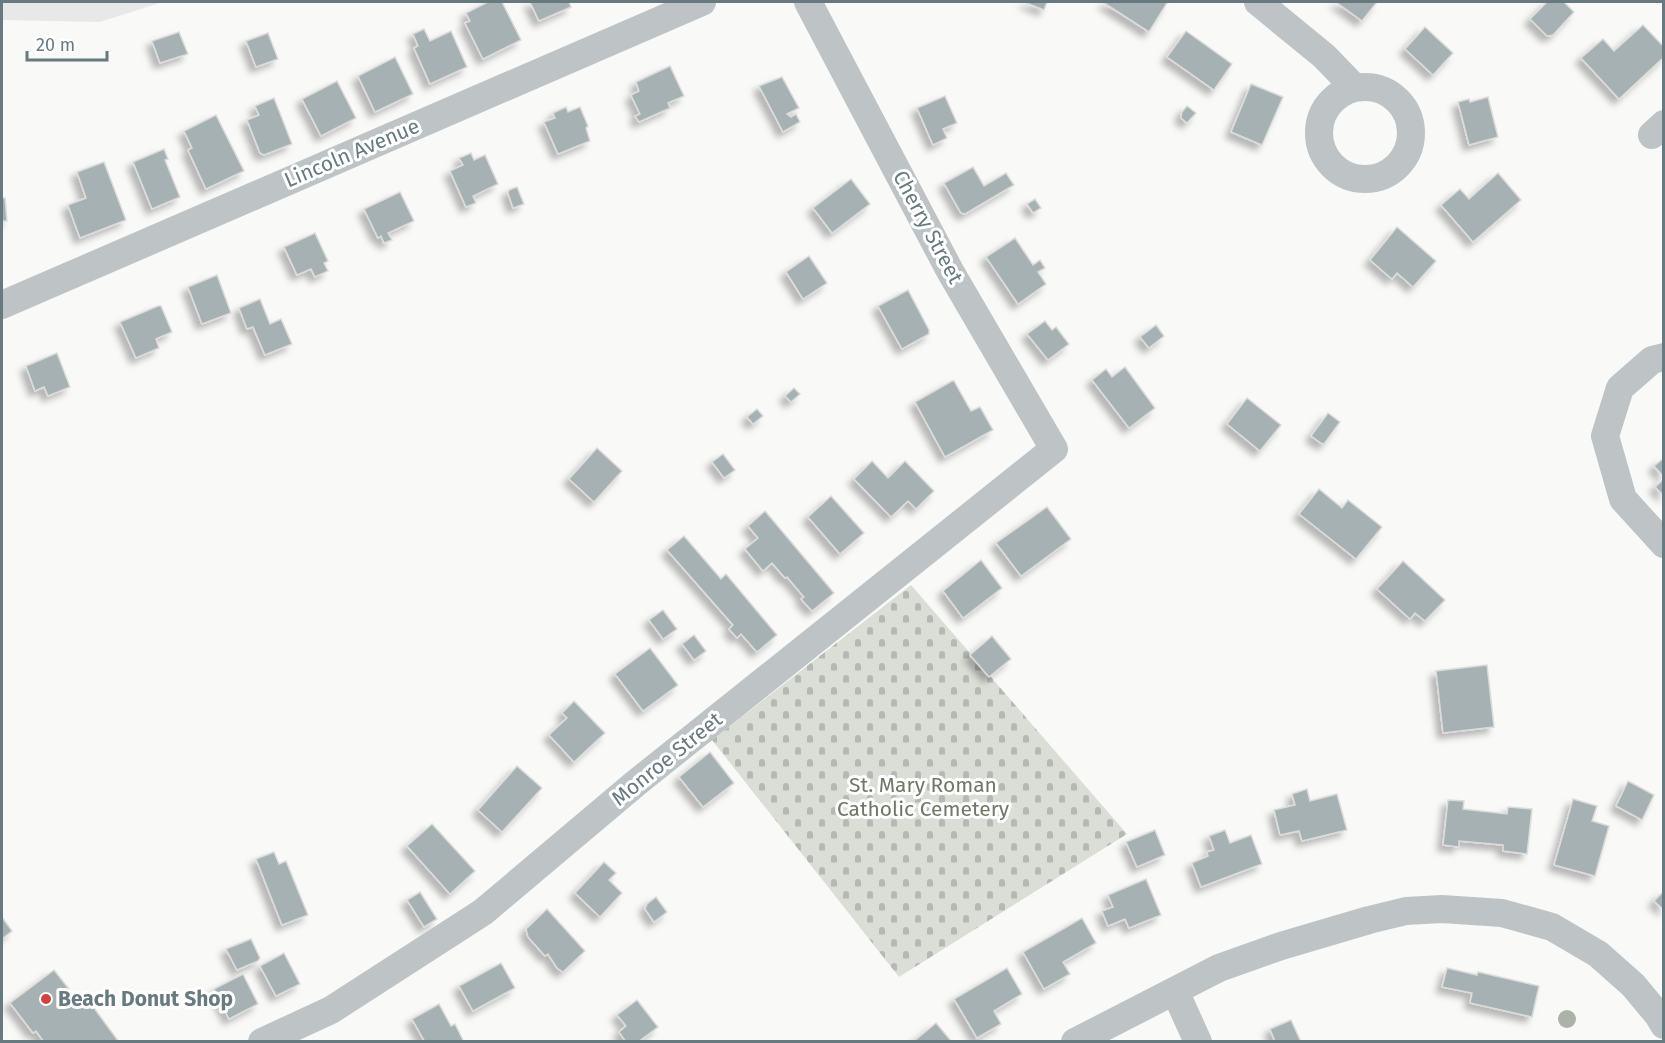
<svg xmlns="http://www.w3.org/2000/svg" width="1665" height="1043" font-family="'Fira Sans',sans-serif">
  <style>
    .built { fill: #e7e9e8 }
    .cemetery { fill: url(#cemetery-stones) }
    .building { fill: #a6b1b4; stroke: #dbdbda; stroke-width: 1.5; filter: url(#shadow) }
    .lines { fill: none; stroke-linecap: round; stroke-linejoin: round }
    .minor { stroke: #bec4c6; stroke-width: 28 }
    .tree { fill: #acb2a7 }
    .poi-dot { fill: #d5413c; stroke: #fff; stroke-width: 2 }
    .labels { text-anchor: middle; stroke-width: 6; stroke-linejoin: round; paint-order: stroke }
    .street-label { font-size: 21px; fill: #667a80; stroke: #fff }
    .park-label { font-size: 21px; fill: #6d7865; stroke: #fff }
    .poi-label { font-size: 21px; font-weight: bold; fill: #667a80; stroke: #fff; text-anchor: start }
  </style>
  <defs>
    <pattern id="cemetery-stones" width="16" height="16" patternUnits="userSpaceOnUse" patternTransform="scale(1.5)"><rect width="16" height="16" fill="#dbded7"/><path d="M2 7V4a2 2 0 0 1 4 0v3zM10 15v-3a2 2 0 0 1 4 0v3z" fill="#b5b9b4"/></pattern>
    <filter id="shadow"><feDropShadow dx="-5.5" dy="5.5" stdDeviation="3" flood-color="#0004"/></filter>
  </defs>
  <rect width="100%" height="100%" fill="#f9f9f8"/>
  <!-- built -->
  <polygon class="built" points="2,2 163,2 100,22 2,20"/>
  <!-- cemetery -->
  <polygon class="cemetery" points="911,585 1127,834 899,977 712,740"/>
  <!-- building -->
  <g class="building">
    <polygon points="488,2 502,2 521,40 483,59 465,23 470,21 466,13"/>
    <polygon points="530,2 569,2 571,7 539,21"/>
    <polygon points="1024,2 1047,2 1044,10"/>
    <polygon points="1105,2 1164,2 1167,3 1149,32 1104,3"/>
    <polygon points="1336,2 1377,2 1362,21"/>
    <polygon points="1547,2 1564,2 1574,12 1553,35 1547,36 1530,19"/>
    <polygon points="1643,25 1664,47 1664,57 1619,99 1581,58 1603,39 1614,51"/>
    <polygon points="1425,27 1453,53 1433,75 1405,49"/>
    <polygon points="424,29 430,41 451,31 467,67 430,84 414,48 418,46 413,34"/>
    <polygon points="1186,31 1232,64 1214,90 1167,57"/>
    <polygon points="179,32 188,54 160,63 152,41"/>
    <polygon points="268,33 278,59 256,67 246,41"/>
    <polygon points="395,57 413,94 375,112 358,76"/>
    <polygon points="670,66 684,96 668,103 670,108 639,122 635,116 640,114 631,95 639,91 636,82"/>
    <polygon points="782,77 799,108 787,114 791,117 796,114 800,122 783,132 759,86"/>
    <polygon points="337,81 356,118 321,136 302,99"/>
    <polygon points="1251,84 1283,97 1262,145 1231,132"/>
    <polygon points="945,96 957,123 943,129 947,138 933,145 917,108"/>
    <polygon points="1488,97 1498,137 1469,145 1458,102 1469,99 1470,102"/>
    <polygon points="274,98 292,144 264,155 260,153 247,120 259,115 255,106"/>
    <polygon points="1187,106 1196,113 1187,123 1181,118 1182,112"/>
    <polygon points="566,107 568,112 580,107 588,126 586,128 590,141 558,154 544,122 555,118 553,113"/>
    <polygon points="216,115 244,171 206,189 188,150 192,148 184,131"/>
    <polygon points="164,149 168,159 165,160 180,197 152,209 133,162"/>
    <polygon points="471,153 474,160 485,155 498,184 473,196 476,203 466,207 450,171 463,165 459,158"/>
    <polygon points="104,162 126,220 80,238 68,205 86,198 77,172"/>
    <polygon points="973,167 984,186 1006,173 1014,185 965,214 961,213 944,183"/>
    <polygon points="1498,173 1521,200 1473,242 1441,205 1460,189 1469,199"/>
    <polygon points="851,179 870,204 832,233 813,208"/>
    <polygon points="517,187 524,204 513,208 508,193 509,190"/>
    <polygon points="400,192 414,221 388,233 392,240 384,243 381,236 378,238 364,209"/>
    <polygon points="2,198 5,198 7,221 2,221"/>
    <polygon points="1035,199 1041,208 1033,213 1027,204"/>
    <polygon points="1397,227 1436,261 1413,287 1397,273 1392,279 1370,260"/>
    <polygon points="315,233 328,261 324,263 328,271 315,277 311,269 297,275 284,247"/>
    <polygon points="1015,238 1033,265 1040,260 1045,268 1038,272 1046,284 1018,304 986,257"/>
    <polygon points="809,256 827,283 803,299 786,272"/>
    <polygon points="217,275 231,313 202,324 188,287"/>
    <polygon points="908,290 929,330 929,334 902,349 878,306"/>
    <polygon points="260,299 270,324 281,319 292,344 265,355 253,327 247,329 239,308"/>
    <polygon points="158,306 161,306 172,332 156,339 159,348 136,358 120,322"/>
    <polygon points="1045,321 1052,330 1056,327 1069,344 1048,360 1027,334"/>
    <polygon points="1156,325 1164,336 1149,348 1140,337"/>
    <polygon points="57,353 70,387 48,396 44,387 35,391 26,366"/>
    <polygon points="1125,367 1155,408 1129,428 1092,380 1106,369 1112,377"/>
    <polygon points="952,381 954,381 971,411 980,407 993,430 945,457 915,402"/>
    <polygon points="794,388 800,394 791,402 785,396"/>
    <polygon points="1247,398 1281,425 1260,451 1227,424"/>
    <polygon points="757,409 763,416 753,424 747,417"/>
    <polygon points="1328,413 1340,422 1324,444 1321,443 1311,436"/>
    <polygon points="597,448 622,471 594,502 569,479"/>
    <polygon points="723,454 735,470 724,478 712,462"/>
    <polygon points="1664,458 1664,477 1654,466"/>
    <polygon points="872,461 888,478 905,461 934,491 916,509 908,501 891,517 854,479"/>
    <polygon points="1664,479 1664,496 1655,487"/>
    <polygon points="1319,489 1342,508 1348,500 1382,527 1356,559 1299,514"/>
    <polygon points="831,496 864,533 840,554 808,517"/>
    <polygon points="1047,507 1071,539 1021,576 996,543"/>
    <polygon points="765,511 834,593 812,611 801,599 804,597 787,577 785,578 772,563 763,571 745,549 758,538 748,526"/>
    <polygon points="684,536 721,579 726,574 777,635 757,652 741,634 737,638 729,629 733,625 667,550"/>
    <polygon points="981,560 1002,588 963,618 943,591"/>
    <polygon points="1403,561 1445,600 1425,621 1415,613 1410,619 1377,589"/>
    <polygon points="663,610 677,629 663,639 649,620"/>
    <polygon points="694,635 706,651 694,660 682,644"/>
    <polygon points="992,636 1011,659 989,677 970,655"/>
    <polygon points="650,648 678,685 643,711 615,674"/>
    <polygon points="1487,665 1494,727 1443,733 1436,671"/>
    <polygon points="574,701 605,733 574,762 549,735 567,718 562,713"/>
    <polygon points="710,752 734,783 703,807 679,777"/>
    <polygon points="517,766 542,788 502,832 478,810"/>
    <polygon points="1628,781 1654,795 1642,820 1616,806"/>
    <polygon points="1307,789 1310,801 1337,794 1347,830 1302,841 1299,831 1280,835 1274,810 1295,805 1292,794"/>
    <polygon points="1573,799 1597,806 1592,821 1609,826 1595,876 1554,865"/>
    <polygon points="1448,800 1464,801 1463,809 1507,814 1508,807 1532,809 1527,854 1503,851 1503,845 1459,841 1459,847 1443,845"/>
    <polygon points="432,824 475,871 450,894 407,846"/>
    <polygon points="1155,830 1165,855 1137,867 1126,842"/>
    <polygon points="1225,830 1230,843 1251,835 1262,864 1201,887 1192,863 1208,856 1207,852 1214,850 1209,836"/>
    <polygon points="274,852 279,864 286,861 308,915 282,925 256,859"/>
    <polygon points="604,862 616,873 609,880 622,893 600,917 575,893"/>
    <polygon points="1146,879 1161,915 1129,928 1125,919 1108,926 1102,911 1113,907 1108,895"/>
    <polygon points="1664,891 1664,910 1654,901"/>
    <polygon points="420,892 437,919 424,927 407,900"/>
    <polygon points="656,897 667,912 654,922 645,909 647,904"/>
    <polygon points="547,909 585,951 563,972 557,968 548,954 545,956 528,937 526,929"/>
    <polygon points="2,917 12,931 2,939"/>
    <polygon points="1082,918 1096,943 1063,962 1070,974 1044,989 1023,952"/>
    <polygon points="251,939 260,958 258,961 237,970 226,949"/>
    <polygon points="284,953 300,984 276,996 260,966"/>
    <polygon points="501,963 515,988 473,1011 459,986"/>
    <polygon points="1007,968 1022,994 994,1011 1001,1024 977,1038 954,999"/>
    <polygon points="1447,968 1477,975 1478,972 1539,986 1532,1017 1470,1003 1472,993 1442,987"/>
    <polygon points="54,970 76,998 83,993 119,1042 44,1042 36,1031 33,1033 10,1003"/>
    <polygon points="243,974 258,1004 229,1019 214,989"/>
    <polygon points="637,1000 658,1027 638,1042 626,1042 619,1032 626,1026 617,1015"/>
    <polygon points="439,1004 451,1026 455,1024 464,1042 425,1042 412,1019"/>
    <polygon points="1291,1020 1301,1042 1275,1042 1270,1029"/>
    <polygon points="936,1023 952,1042 913,1042"/>
  </g>
  <g class="lines">
    <!-- minor -->
    <g class="minor">
      <polyline points="1258,2 1324,56 1354,87"/>
      <circle cx="1365" cy="133" r="46"/>
      <polyline points="1652,135 1664,124"/>
      <polyline points="2,305 702,2"/>
      <polyline points="1664,357 1652,360 1620,388 1605,436 1623,499 1664,544"/>
      <polyline points="1175,991 1198,1042"/>
      <polyline points="262,1042 331,1010 483,912 636,783 1054,449 950,271 808,2"/>
      <polyline points="1075,1042 1219,968 1281,946 1369,920 1406,911 1442,909 1502,913 1552,927 1598,954 1633,985 1658,1015 1664,1025"/>
    </g>
  </g>
  <!-- trees -->
  <circle class="tree" cx="1567" cy="1019" r="9"/>
  <!-- markers -->
  <circle class="poi-dot" cx="46" cy="999" r="6"/>
  <g class="labels">
    <!-- street labels -->
    <g class="street-label">
      <text transform="translate(352 153) rotate(-23)" y="7">Lincoln Avenue</text>
      <text transform="translate(928 227) rotate(62)" y="7">Cherry Street</text>
      <text transform="translate(667 759) rotate(-39)" y="7">Monroe Street</text>
    </g>
    <!-- park labels -->
    <g class="park-label">
      <text x="923" y="792">St. Mary Roman<tspan x="923" dy="24">Catholic Cemetery</tspan></text>
    </g>
    <!-- poi labels -->
    <g class="poi-label">
      <text x="58" y="1006">Beach Donut Shop</text>
    </g>
  </g>
  <!-- border -->
  <rect width="1665" height="1043" fill="none" stroke="#667a80" stroke-width="6"/>
  <!-- scale -->
  <path d="M27 51v9h80v-9" fill="none" stroke="#667a80" stroke-width="3"/>
  <text x="36" y="51" font-size="18" fill="#667a80" stroke="#ffffff" stroke-width="4.5" paint-order="stroke">20 m</text>
</svg>
